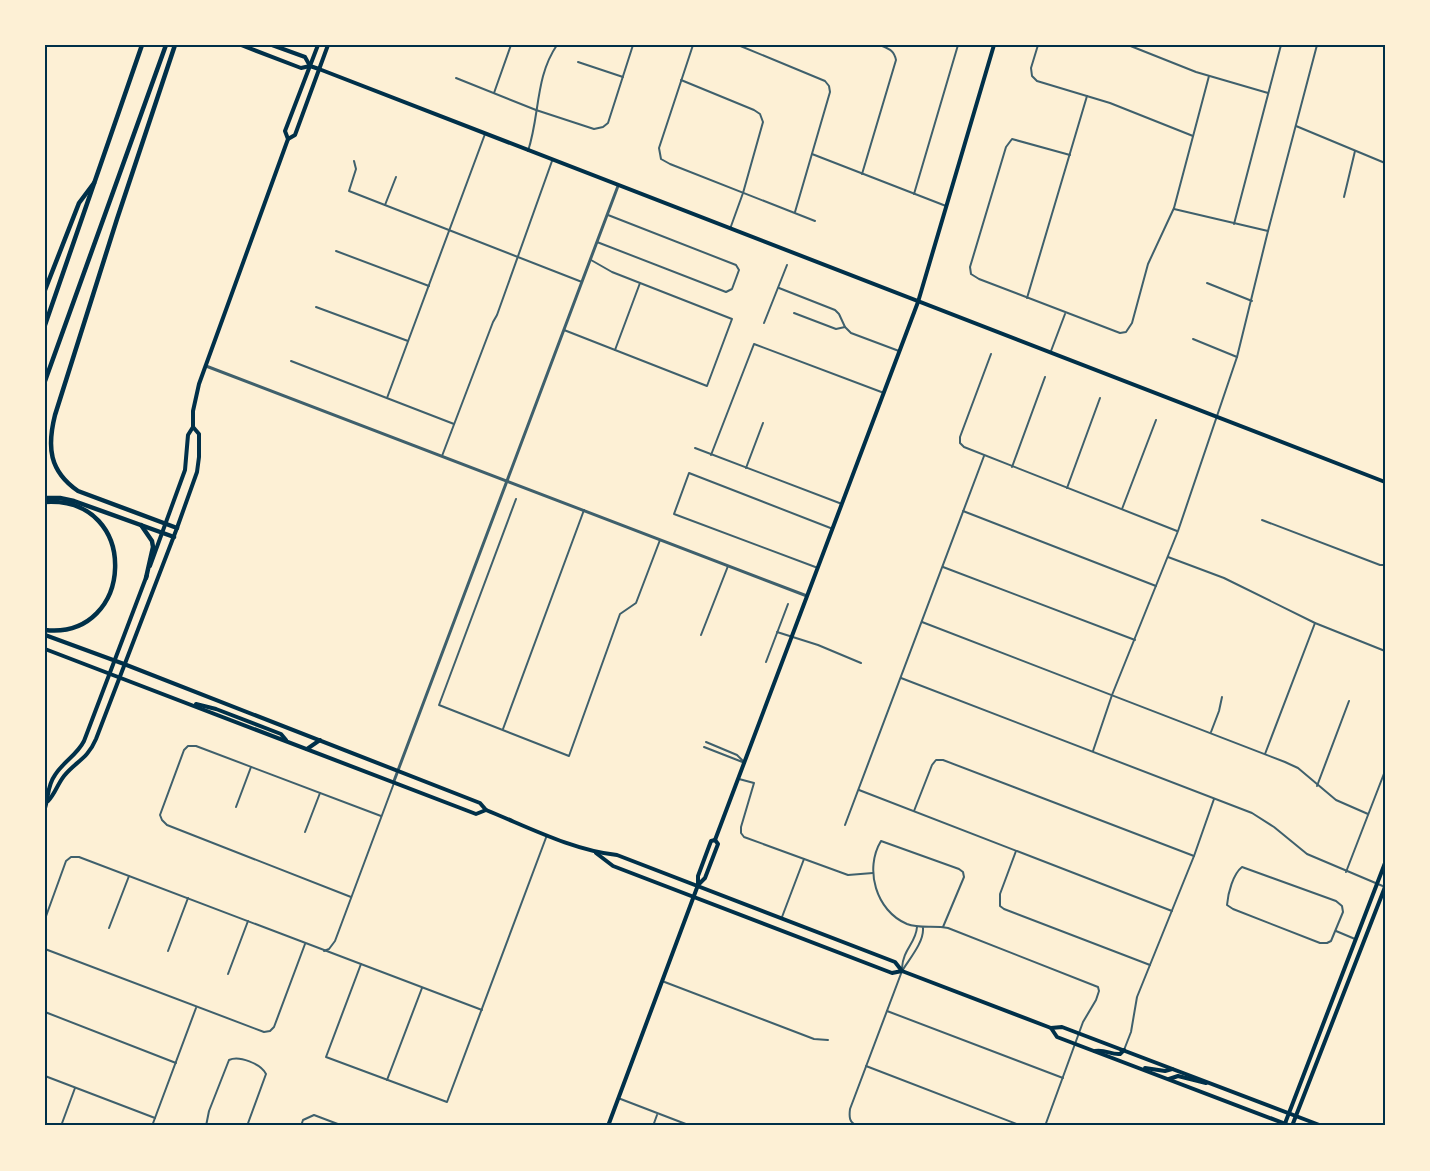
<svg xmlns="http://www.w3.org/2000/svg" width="1430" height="1171" font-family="Manrope,sans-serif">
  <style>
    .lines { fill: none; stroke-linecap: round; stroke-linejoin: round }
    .minor { stroke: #3f606c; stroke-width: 2 }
    .tertiary { stroke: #3f606c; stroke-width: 3 }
    .secondary { stroke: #003049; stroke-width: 4 }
    .primary { stroke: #003049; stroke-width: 4 }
    .motorway { stroke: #003049; stroke-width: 4.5 }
    .neatline { fill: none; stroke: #003049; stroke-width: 2 }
  </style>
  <rect width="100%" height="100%" fill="#fdf0d5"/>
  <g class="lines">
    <!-- minor -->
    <g class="minor">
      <polyline points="693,45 659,148 661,159 670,164 815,221"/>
      <polyline points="738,45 825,81 829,86 830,92 795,212"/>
      <polyline points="1038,45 1031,68 1032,76 1037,81 1110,103 1193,136"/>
      <polyline points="1128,45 1196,72 1268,93"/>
      <polyline points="1384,45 1385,45"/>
      <polyline points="578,62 623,77"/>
      <polyline points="456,78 536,110 594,129 603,127 608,123 633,45"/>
      <polyline points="681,80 754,110 760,114 763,122 743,193 730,229"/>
      <polyline points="494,93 511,45"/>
      <polyline points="1296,126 1385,163"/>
      <path d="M528,151C540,115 535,77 557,45"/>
      <polyline points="812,154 946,206"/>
      <polyline points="1070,155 1012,139 1006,147 970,267 971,274 979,279 1120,333 1126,332 1132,323 1148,264 1174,208 1209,76"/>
      <polyline points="354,161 356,169 349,191 582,282"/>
      <path d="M862,174L896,60C894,50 889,49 880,45"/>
      <polyline points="914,194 958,45"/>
      <polyline points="1344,197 1355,151"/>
      <polyline points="385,205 396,177"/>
      <polyline points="1174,209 1268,231"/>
      <polyline points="1234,224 1281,45"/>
      <polyline points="597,242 726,292 732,289 739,270 736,265 608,215"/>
      <polyline points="336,251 429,286"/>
      <polyline points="1207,283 1252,301"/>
      <polyline points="779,288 835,310 839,314 845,327"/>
      <polyline points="1027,298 1087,96"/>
      <polyline points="316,307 408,341"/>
      <polyline points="794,313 836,329 845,327 851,333 899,351"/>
      <polyline points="764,323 787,265"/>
      <polyline points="564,330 707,386 732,319 612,272 591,260"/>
      <polyline points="1193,339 1237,357"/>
      <polyline points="615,350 640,283"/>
      <polyline points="1051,351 1065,314"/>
      <polyline points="991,354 960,437 960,443 964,447 1177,531"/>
      <polyline points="291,361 454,424"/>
      <polyline points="387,398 485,134"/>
      <polyline points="695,448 842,504"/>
      <polyline points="711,455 754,344 884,393"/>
      <polyline points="442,456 493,322 497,315 552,161"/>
      <polyline points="1012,467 1045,377"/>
      <polyline points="746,468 763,423"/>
      <polyline points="1067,488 1100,398"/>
      <polyline points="516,499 439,705 569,756 620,614 636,603 660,540"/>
      <polyline points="1122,509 1156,420"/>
      <polyline points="963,511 1156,586"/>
      <polyline points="1262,520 1380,565 1385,565"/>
      <polyline points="1168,557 1224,578 1315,623 1385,651"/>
      <polyline points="943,567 1135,640"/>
      <polyline points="818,568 674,514 689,473 833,529"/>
      <polyline points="922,622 1285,762 1298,768 1336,800 1368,814"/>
      <polyline points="777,632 818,645 861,663"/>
      <polyline points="701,635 728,566"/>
      <polyline points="766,662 788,604"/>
      <polyline points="901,678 1252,813 1274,827 1307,854 1385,887"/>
      <polyline points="503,729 584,510"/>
      <polyline points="1211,732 1219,711 1222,697"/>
      <polyline points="704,747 745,763 737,755 706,742"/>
      <polyline points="1093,751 1112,695 1178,531 1237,357 1268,231 1317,45"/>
      <polyline points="1265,754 1315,623"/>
      <polyline points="739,779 754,783 741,827 741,833 744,837 848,875 873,873"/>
      <polyline points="1317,786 1349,701"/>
      <polyline points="859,790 1172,911"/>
      <polyline points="236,807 251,767"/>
      <polyline points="914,811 932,765 936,760 943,760 1194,856"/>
      <polyline points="845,825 984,456"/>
      <polyline points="305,832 320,793"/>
      <polyline points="1016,851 1000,894 1000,906 1004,909 1150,965"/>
      <path d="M1242,867L1336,901L1342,906L1343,912L1331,941L1327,943H1320L1233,909L1227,905C1228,893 1233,874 1242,867Z"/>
      <polyline points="1346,872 1385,771"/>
      <polyline points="351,897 167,825 162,820 160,815 184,750 188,746 196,746 381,816"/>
      <polyline points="782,917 804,859"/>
      <polyline points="45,919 66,861 71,857 79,857 482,1010"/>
      <path d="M943,927L964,877L963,872L959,869L881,841C864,869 876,911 907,924C920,929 934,925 948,928L1098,987L1099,991L1096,1000L1083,1022L1045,1126"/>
      <polyline points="109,928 129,876"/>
      <polyline points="1336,931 1355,939"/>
      <polyline points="45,949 264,1032 270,1031 274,1027 305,944"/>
      <polyline points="168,951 188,898"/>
      <polyline points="324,951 329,949 335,941 394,783"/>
      <polyline points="361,964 326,1057 447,1102 547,835"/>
      <path d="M902,968C903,949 916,943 917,927"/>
      <polyline points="228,974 248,921"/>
      <polyline points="662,981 814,1039 828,1040"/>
      <polyline points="887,1011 1063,1078"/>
      <polyline points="45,1012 176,1063"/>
      <polyline points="1124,1050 1131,1032 1137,997 1194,856 1214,799"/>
      <polyline points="866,1066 1022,1126"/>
      <polyline points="45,1076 155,1118"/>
      <polyline points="387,1080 422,988"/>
      <polyline points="618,1098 691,1126"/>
      <polyline points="61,1126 75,1088"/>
      <polyline points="152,1126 196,1008"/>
      <path d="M206,1126L209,1111L229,1060C239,1055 261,1064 266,1074L247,1126"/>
      <polyline points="301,1126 303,1120 314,1115 343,1126"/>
      <polyline points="653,1126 657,1115"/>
      <path d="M858,1126C849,1123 849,1117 850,1109L902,971C910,958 924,942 923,928"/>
    </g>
    <!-- tertiary -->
    <g class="tertiary">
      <polyline points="206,366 807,596"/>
      <polyline points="394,781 618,186"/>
    </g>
    <!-- secondary -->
    <g class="secondary">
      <polyline points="241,45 301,68 310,66 319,69 1385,482"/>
      <polyline points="272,45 305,57 310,66"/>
      <polyline points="715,840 918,302 994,45"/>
      <polyline points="698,884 698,876 711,841 715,840"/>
      <polyline points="608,1126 698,885 705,878 718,844 715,840"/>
    </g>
    <!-- primary -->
    <g class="primary">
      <polyline points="288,139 295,135 328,45"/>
      <polyline points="150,566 185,470 188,435 193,427 193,411 199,384 288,139 285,131 318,45"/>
      <path d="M45,635L124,664L480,803L486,810C528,827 572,850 617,855L895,962L902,971"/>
      <polyline points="45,649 476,814 486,810"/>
      <polyline points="196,704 216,709 281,734 286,740"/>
      <polyline points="307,749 320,740"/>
      <path d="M48,801C55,794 57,785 64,776C76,761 87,760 96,739L177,528L197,472L199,457V434L193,427"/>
      <path d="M45,808C49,796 47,786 55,775C63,762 77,755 84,741L147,575"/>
      <polyline points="596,853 613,866 892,973 902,971 1051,1028 1062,1027 1322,1126"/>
      <polyline points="1051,1028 1057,1037 1291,1126"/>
      <path d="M1095,1051C1105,1049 1111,1055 1120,1054L1124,1050"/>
      <polyline points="1145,1068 1165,1071 1172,1069"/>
      <polyline points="1169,1079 1178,1076 1206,1083"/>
      <polyline points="1284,1126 1385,863"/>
      <polyline points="1292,1126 1385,887"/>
    </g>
    <!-- motorway -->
    <g class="motorway">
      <path d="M175,45L117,219L55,415C47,447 49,471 78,491L177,528"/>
      <polyline points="45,290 79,203 94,183"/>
      <polyline points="45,325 142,45"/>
      <polyline points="45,381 166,45"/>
      <polyline points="45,498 60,498 74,501 174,537"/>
      <path d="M45,502C142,496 135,640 45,630"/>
      <polyline points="141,525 152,541 153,547 146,578"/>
    </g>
  </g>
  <!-- border -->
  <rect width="1430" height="1171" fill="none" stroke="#fdf0d5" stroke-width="93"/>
  <rect x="46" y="46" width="1338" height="1078" class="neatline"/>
</svg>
